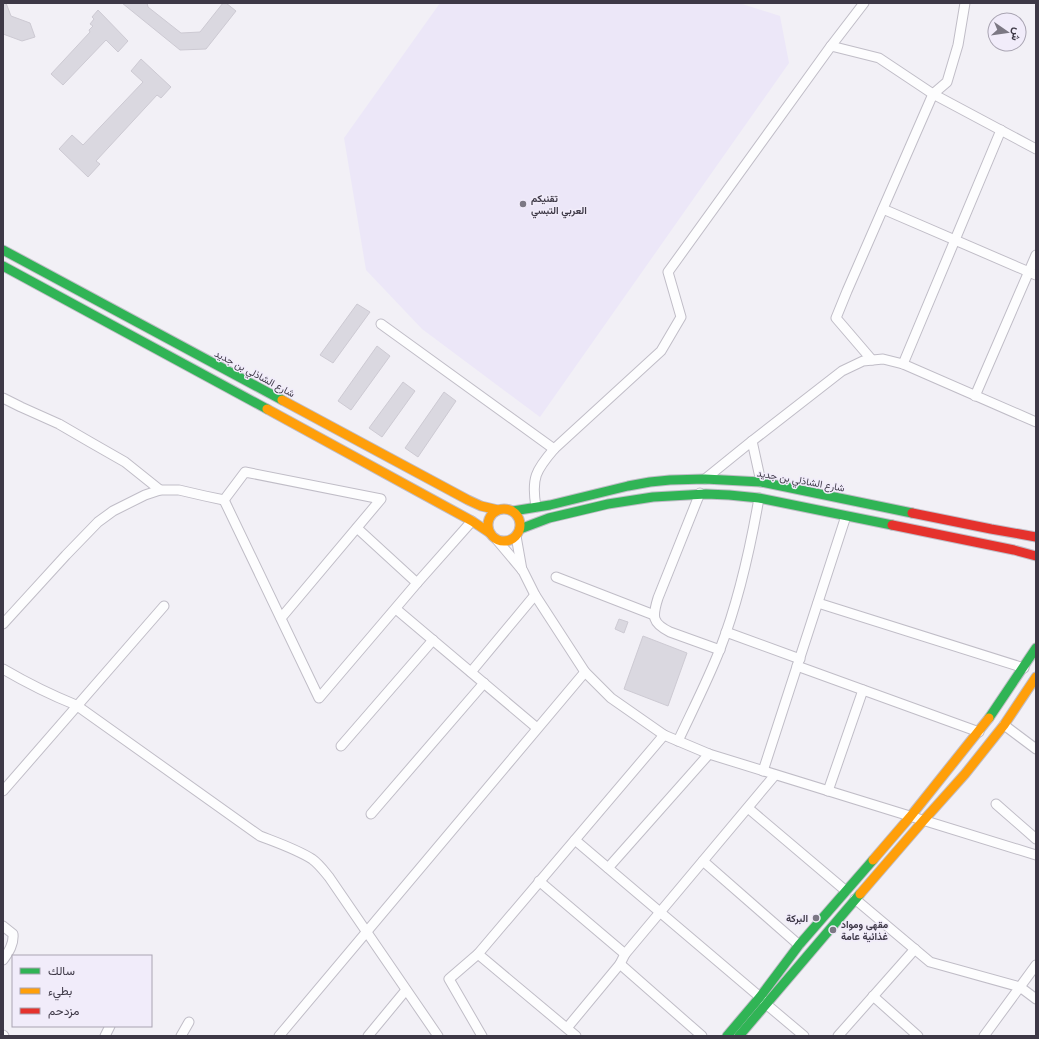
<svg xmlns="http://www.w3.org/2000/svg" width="1039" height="1039" font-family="'Noto Sans',Vazirmatn,sans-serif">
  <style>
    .built { fill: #ece7f8 }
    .building { fill: #dad8e0; stroke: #cdcad3 }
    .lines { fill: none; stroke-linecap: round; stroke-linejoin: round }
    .street-casing { stroke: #c0bdc7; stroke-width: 11 }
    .fast-casing { stroke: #c0bdc7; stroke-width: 11 }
    .slow-casing { stroke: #c0bdc7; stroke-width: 11 }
    .jam-casing { stroke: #c0bdc7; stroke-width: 11 }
    .street { stroke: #fdfdfe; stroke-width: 9 }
    .fast { stroke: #30b455; stroke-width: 9 }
    .slow { stroke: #ff9f0a; stroke-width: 9 }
    .jam { stroke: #e5322d; stroke-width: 9 }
    .poi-dot { fill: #7c7884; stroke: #f1ecfa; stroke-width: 1.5 }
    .labels { text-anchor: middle; stroke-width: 3; stroke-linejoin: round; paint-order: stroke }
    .poi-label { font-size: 10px; font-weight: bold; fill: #3d3846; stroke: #f1ecfa; text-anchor: start }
    .street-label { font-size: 10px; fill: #3d3846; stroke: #f1ecfa }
  </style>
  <rect width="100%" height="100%" fill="#f2f0f6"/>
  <!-- built -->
  <polygon class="built" points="440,3 739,3 780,16 789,63 540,417 422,329 366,270 344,138"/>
  <!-- building -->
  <g class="building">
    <polygon points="3,3 6,3 11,16 30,23 35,37 22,41 3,34"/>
    <polygon points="122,3 147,3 148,7 181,33 200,32 223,3 226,3 236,11 206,49 180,50"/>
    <polygon points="98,10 128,41 118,52 106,40 63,85 51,74 90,32 89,30 93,26 90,24 94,19 92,17"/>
    <polygon points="141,59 171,87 161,98 157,95 96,161 100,164 88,177 59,149 72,135 83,145 143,82 131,71"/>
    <polygon points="357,304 370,312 333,363 320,355"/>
    <polygon points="377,346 390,356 351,410 338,401"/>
    <polygon points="403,382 415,391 382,437 369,428"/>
    <polygon points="444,392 456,401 418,457 405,448"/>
    <polygon points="619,619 628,622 624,633 615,629"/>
    <polygon points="643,636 687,653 668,706 624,689"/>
  </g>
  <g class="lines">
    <!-- street casing -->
    <g class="street-casing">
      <g id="street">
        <polyline points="831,46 864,3"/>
        <polyline points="883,209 1036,275"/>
        <polyline points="381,324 554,449"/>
        <polyline points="872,360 836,318 847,291 933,94 1036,149"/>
        <polyline points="903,364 1001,130"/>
        <polyline points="975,396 1036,255"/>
        <polyline points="3,398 21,407 59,424 90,442 125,462 160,490"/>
        <polyline points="752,441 842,371 863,361 883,359 903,364 1036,422"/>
        <polyline points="705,479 752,441 761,482"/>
        <path d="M700,493L658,598C652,617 652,623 670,632L720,650"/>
        <polyline points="224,500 319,698 417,583 472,521"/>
        <polyline points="224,500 245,472 381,499 281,618"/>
        <path d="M536,507C531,478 536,470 554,449L661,351L681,317L668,272L831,46L879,58L933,94L947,82L958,45L965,3"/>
        <polyline points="357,528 417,583"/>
        <polyline points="516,536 522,570"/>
        <polyline points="497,540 523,571 535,595 585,672 611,698 664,735 709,754 1036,855"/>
        <polyline points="556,577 654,615"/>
        <polyline points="818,603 1024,668"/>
        <polyline points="396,609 537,728"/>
        <polyline points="3,624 66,555 98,522 113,511 145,495 160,490 179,490 205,496 224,500"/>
        <polyline points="726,632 800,659"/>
        <polyline points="797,666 979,732"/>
        <path d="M3,669C27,683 51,695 76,705L260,836C278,843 296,849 312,859C319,864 324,871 329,877L438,1036"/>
        <polyline points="471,672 535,595"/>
        <polyline points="1004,725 1036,749"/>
        <path d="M678,741C692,711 708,680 720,649C739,600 750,550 759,498"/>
        <polyline points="341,746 433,640"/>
        <polyline points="763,771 846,516"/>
        <polyline points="3,791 164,606"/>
        <polyline points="828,791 863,690"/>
        <polyline points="996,804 1036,839"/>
        <polyline points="748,808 846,891"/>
        <polyline points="371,814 484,683"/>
        <polyline points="575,840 760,997 766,1004 804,1036"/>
        <polyline points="703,861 799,945"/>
        <polyline points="608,868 709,754"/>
        <polyline points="539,881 625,954"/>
        <polyline points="855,899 930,962 1020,987 1036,999"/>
        <path d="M3,926L13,934C14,944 9,952 3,960"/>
        <polyline points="478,954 576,1036"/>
        <polyline points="620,964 702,1036"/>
        <polyline points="873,996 918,1036"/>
        <polyline points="567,1028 620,964 625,954 775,775"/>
        <polyline points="3,1035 4,1036"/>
        <polyline points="105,1036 110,1026"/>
        <polyline points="181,1036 189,1022"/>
        <polyline points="279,1036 585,672"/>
        <polyline points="368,1036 406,990"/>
        <polyline points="482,1036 449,979 478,954 664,735"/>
        <polyline points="838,1036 915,949"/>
        <polyline points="984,1036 1036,965"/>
      </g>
    </g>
    <!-- fast casing -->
    <g class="fast-casing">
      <g id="fast">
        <polyline points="3,250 282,400"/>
        <polyline points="3,266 267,409"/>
        <polyline points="513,511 550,505 628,486 650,482 670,480 705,479 761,482 912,513"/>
        <polyline points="520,529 549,518 608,504 653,497 706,494 729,495 759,498 892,525"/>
        <polyline points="989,718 1036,648"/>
        <polyline points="727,1036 760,997 799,945 873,860"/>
        <polyline points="739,1036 860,894"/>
      </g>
    </g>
    <!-- slow casing -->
    <g class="slow-casing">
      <g id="slow">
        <polyline points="282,400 468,500 481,506 498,510"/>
        <polyline points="267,409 472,521 490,533"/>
        <circle cx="504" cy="525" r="16"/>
        <polyline points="873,860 910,817 989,718"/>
        <polyline points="860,894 923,821 965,774 1004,725 1036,677"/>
      </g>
    </g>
    <!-- jam casing -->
    <g class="jam-casing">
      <g id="jam">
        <polyline points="912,513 991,529 1036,537"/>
        <polyline points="892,525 1014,550 1036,556"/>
      </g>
    </g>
    <!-- street -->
    <use href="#street" class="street"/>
    <!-- fast -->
    <use href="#fast" class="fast"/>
    <!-- slow -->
    <use href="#slow" class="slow"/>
    <!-- jam -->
    <use href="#jam" class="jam"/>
  </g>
  <!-- markers -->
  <g class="poi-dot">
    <circle cx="523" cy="204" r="4"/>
    <circle cx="816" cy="918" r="4"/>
    <circle cx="833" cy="930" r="4"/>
  </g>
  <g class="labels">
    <!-- poi labels -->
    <g class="poi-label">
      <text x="531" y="202">تقنيكم<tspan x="531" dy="12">العربي التبسي</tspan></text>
      <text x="808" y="922" text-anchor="end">البركة</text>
      <text x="841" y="928">مقهى ومواد<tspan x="841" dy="12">غذائية عامة</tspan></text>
    </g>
    <!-- street labels -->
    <g class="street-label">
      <text transform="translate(255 373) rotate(28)" y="4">شارع الشاذلي بن جديد</text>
      <text transform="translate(801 480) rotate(10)" y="4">شارع الشاذلي بن جديد</text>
    </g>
  </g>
  <!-- border -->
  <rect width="1039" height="1039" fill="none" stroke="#3d3846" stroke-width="8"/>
  <!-- legend -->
  <rect x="12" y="955" width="140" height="72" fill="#f1ecfa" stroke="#a9a4b2"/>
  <rect x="20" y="968" width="20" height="6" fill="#30b455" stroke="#a9a4b2"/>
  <text x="48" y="975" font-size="12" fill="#3d3846">سالك</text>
  <rect x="20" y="988" width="20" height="6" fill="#ff9f0a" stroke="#a9a4b2"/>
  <text x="48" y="995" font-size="12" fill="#3d3846">بطيء</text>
  <rect x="20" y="1008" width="20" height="6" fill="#e5322d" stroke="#a9a4b2"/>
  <text x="48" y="1015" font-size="12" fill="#3d3846">مزدحم</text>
  <!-- north arrow -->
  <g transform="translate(1007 32) rotate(103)"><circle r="19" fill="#f1ecfa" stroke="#a9a4b2"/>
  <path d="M0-3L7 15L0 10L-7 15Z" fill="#7c7884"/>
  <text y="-6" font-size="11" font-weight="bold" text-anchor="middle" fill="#3d3846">ش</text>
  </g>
</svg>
